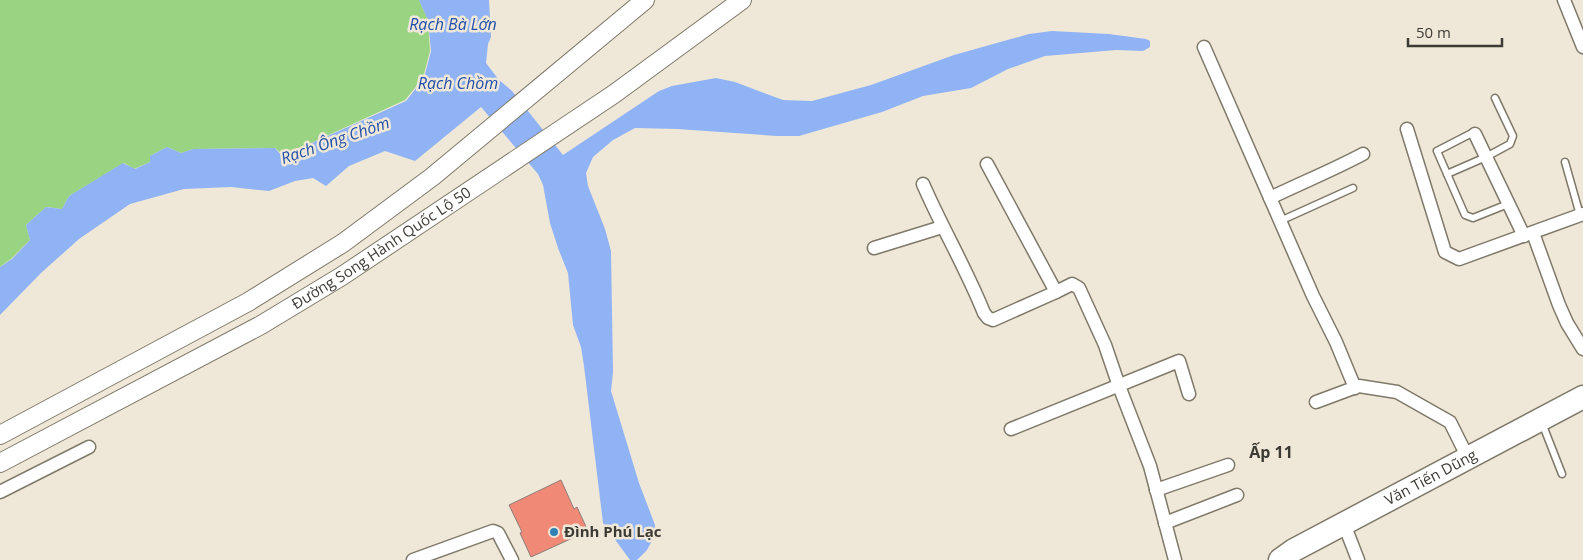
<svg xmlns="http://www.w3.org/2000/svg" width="1583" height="560" font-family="'Open Sans',sans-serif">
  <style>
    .green { fill: #98d481 }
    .water { fill: #90b3f5 }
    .building { fill: #f08a77; stroke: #8e7d79 }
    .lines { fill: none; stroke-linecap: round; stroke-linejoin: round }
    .lane-casing { stroke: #7f796a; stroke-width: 9 }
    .street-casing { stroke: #7f796a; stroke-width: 15 }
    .secondary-casing { stroke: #7f796a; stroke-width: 20 }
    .highway-casing { stroke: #7f796a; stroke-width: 25 }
    .lane { stroke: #fff; stroke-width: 6 }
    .street { stroke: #fff; stroke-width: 12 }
    .secondary { stroke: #fff; stroke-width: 18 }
    .highway { stroke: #fff; stroke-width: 22 }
    .poi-dot { fill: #3382b4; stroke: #efe8d8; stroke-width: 2 }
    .labels { text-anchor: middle; stroke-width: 5; stroke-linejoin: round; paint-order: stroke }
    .street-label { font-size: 15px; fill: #3c3a34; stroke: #efe8d8 }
    .poi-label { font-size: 15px; font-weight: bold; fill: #3c3a34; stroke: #efe8d8; text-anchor: start }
    .water-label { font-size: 16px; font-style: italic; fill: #214eac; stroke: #efe8d8 }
    .neighbourhood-label { font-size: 16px; font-weight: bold; fill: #3c3a34; stroke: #efe8d8 }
  </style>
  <rect width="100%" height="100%" fill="#efe8d8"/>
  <!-- green -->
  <polygon class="green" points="0,0 419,0 428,20 430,51 423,78 405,100 285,155 282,154 275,148 193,149 181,153 167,147 150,156 150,162 134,169 124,163 69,196 62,209 46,207 26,225 30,240 11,259 0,267"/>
  <!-- water -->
  <polygon class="water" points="419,0 489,0 491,37 488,44 486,63 499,80 512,91 563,155 659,91 672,86 716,78 735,82 783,100 812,101 871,85 954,55 1029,34 1052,31 1109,34 1146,39 1150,41 1150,47 1143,51 1116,50 1045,56 1008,69 971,88 923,96 882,112 799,136 777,136 677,129 635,128 613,140 593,157 586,173 588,186 605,229 611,251 613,372 611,391 639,483 655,525 654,537 647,550 637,560 630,560 603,523 584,366 581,347 573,325 568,273 558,248 550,223 543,185 538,174 481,107 415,161 385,151 349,166 326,186 313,178 295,181 269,191 231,187 184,189 130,204 79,239 41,273 0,315 0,267 12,259 30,240 26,225 46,207 62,209 69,196 123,163 135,169 150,162 150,156 167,147 181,153 193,149 275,148 281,155 285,155 406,101 424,78 431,51 428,20"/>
  <!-- building -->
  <polygon class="building" points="561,480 574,509 577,507 588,531 531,557 520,533 522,532 509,505"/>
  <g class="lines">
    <!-- lane casing -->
    <g class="lane-casing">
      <g id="lane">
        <polyline points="1475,134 1472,133 1437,151 1465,215 1473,218 1508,204"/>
        <polyline points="1565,162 1580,215"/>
        <polyline points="1447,174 1486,157 1510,144 1513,136 1495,98"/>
        <polyline points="1280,221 1353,188"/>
        <polyline points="1542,423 1562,474"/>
      </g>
    </g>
    <!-- street casing -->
    <g class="street-casing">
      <g id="street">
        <polyline points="1564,0 1583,47"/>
        <polyline points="1204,47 1313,296 1336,342 1355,388"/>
        <polyline points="1407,129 1445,252 1459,259 1583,214"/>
        <polyline points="1475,134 1524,236"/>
        <polyline points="987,164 1056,292 1072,284 1079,288 1105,345 1119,386 1150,466 1175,560"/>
        <path d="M923,184C942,228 966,268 984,313L988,318L993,320L1056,292"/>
        <path d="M1270,198C1301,183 1333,170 1363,154"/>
        <polyline points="1533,233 1559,305 1567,323 1583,349"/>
        <polyline points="874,248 942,227"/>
        <polyline points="1316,402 1359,386 1397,392 1450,422 1468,458"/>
        <polyline points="1011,429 1179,361 1189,394"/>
        <polyline points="1156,490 1228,465"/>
        <polyline points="0,492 89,447"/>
        <polyline points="1165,523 1237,495"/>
        <polyline points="1344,524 1358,560"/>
        <polyline points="413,560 493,531 498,533 512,560"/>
      </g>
    </g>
    <!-- secondary casing -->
    <g class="secondary-casing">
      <g id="secondary">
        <polyline points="0,435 248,302 343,243 432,177 645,0"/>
        <path id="s1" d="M0,463L261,325L342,276L614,94L742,0"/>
      </g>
    </g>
    <!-- highway casing -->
    <g class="highway-casing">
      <g id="highway">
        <path id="s2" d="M1280,560L1294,550L1583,397"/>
      </g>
    </g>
    <!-- lane -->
    <use href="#lane" class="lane"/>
    <!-- street -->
    <use href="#street" class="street"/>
    <!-- secondary -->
    <use href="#secondary" class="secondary"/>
    <!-- highway -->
    <use href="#highway" class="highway"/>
  </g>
  <!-- markers -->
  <circle class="poi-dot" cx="554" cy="532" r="5"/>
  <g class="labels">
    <!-- street labels -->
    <g class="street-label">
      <text dy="5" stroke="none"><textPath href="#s1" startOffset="438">Đường Song Hành Quốc Lộ 50</textPath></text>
      <text dy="5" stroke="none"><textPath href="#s2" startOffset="172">Văn Tiến Dũng</textPath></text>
    </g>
    <!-- poi labels -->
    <g class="poi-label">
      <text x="564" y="537">Đình Phú Lạc</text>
    </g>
    <!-- water labels -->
    <g class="water-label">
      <text x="453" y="30">Rạch Bà Lớn</text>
      <text x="458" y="89">Rạch Chồm</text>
      <text transform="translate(335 140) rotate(-19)" y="6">Rạch Ông Chồm</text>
    </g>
    <!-- neighbourhood labels -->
    <g class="neighbourhood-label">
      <text x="1271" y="458">Ấp 11</text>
    </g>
  </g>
  <!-- scale -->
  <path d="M1408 38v8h94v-8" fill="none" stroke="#3c3a34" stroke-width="2.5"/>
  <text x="1416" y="38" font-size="15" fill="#3c3a34" stroke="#efe8d8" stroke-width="4" paint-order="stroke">50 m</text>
</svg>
